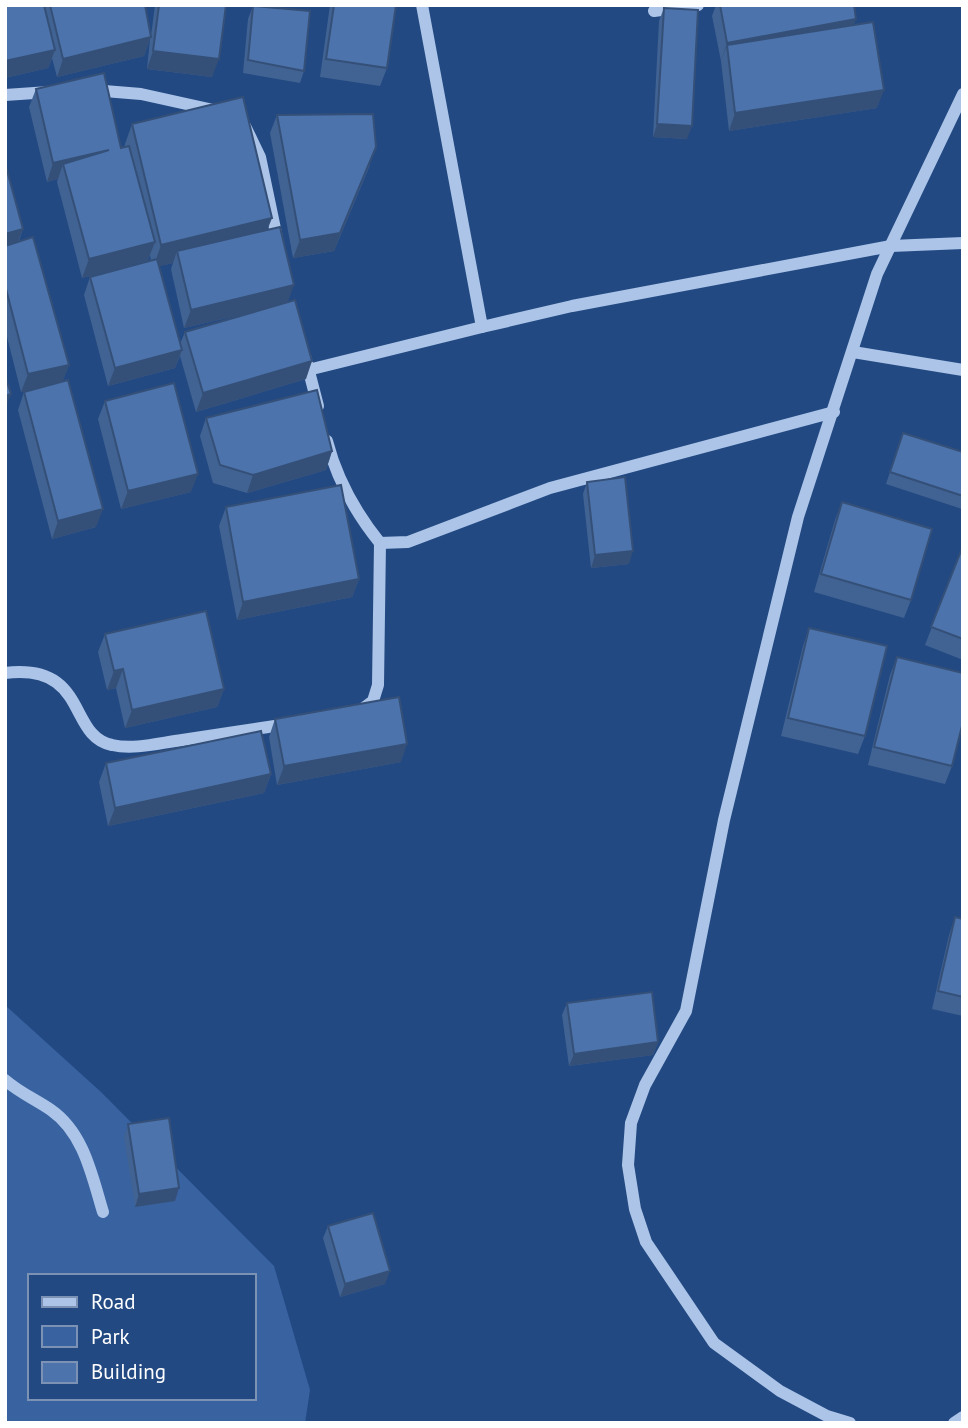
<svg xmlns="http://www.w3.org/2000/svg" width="968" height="1428" font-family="'PT Sans',sans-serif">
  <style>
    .green { fill: #3862a0; fill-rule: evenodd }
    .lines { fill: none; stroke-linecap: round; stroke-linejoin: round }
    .minor { stroke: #abc4e8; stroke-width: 12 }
    .wall { fill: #416393; fill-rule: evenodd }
    .shaded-wall { fill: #355078 }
    .building { fill: #4c73ab; stroke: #355078; stroke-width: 2 }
  </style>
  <rect width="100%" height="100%" fill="#234982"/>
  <!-- green -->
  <path class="green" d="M5,1005L101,1092L274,1266L310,1390L305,1423H5ZM30,1276H254V1398H30Z"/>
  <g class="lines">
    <!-- minor -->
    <g class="minor">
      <polyline points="422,5 482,327 572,306 891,246 963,243"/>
      <polyline points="654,11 698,5"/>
      <polyline points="92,90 141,94 218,111"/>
      <polyline points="5,95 49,92"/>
      <polyline points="245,126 260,157 278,243"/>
      <polyline points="853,352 963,370"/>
      <polyline points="305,356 318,406"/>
      <polyline points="308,370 482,327"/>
      <path d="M327,441C337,480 355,512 380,543L408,542L550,488L834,412"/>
      <path d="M5,673C89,663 67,736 112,745C134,750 159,743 182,740C217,735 253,729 288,724"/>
      <polyline points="361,710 373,701 378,685 380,543"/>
      <path d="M5,1080C20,1093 35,1099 51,1110C84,1133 92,1176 103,1212"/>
      <polyline points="850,1423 827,1416 780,1391 714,1343 646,1242 635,1209 628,1165 631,1123 645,1085 686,1011 724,820 798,517 877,274 963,94"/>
      <polyline points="954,1423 963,1417"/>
    </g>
  </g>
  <!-- wall -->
  <g class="wall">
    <polygon points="5,5 145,5 151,36 155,5 226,5 212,77 147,69 150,39 144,56 57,77 52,58 48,68 5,78"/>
    <polygon points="330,5 396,5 387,68 380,86 320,77"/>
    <polygon points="716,5 854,5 854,25 877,108 729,131 721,61 712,16"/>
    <polygon points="253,6 304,71 300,83 243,73 248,19"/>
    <polygon points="664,8 687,139 653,137 659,21"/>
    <path d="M36,89L121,148L124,147L132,124L268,230L288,302L306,379L196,412L180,356L175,368L108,386L84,295L90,277L151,261L150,255L148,260L82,278L57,182L58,179L47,182L29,107ZM173,263L171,269L184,328L261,310L185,332L180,344L159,266Z"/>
    <polygon points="277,115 370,165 334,251 293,258 270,133"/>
    <polygon points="5,163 23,229 19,241 69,365 62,382 96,527 52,539 18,410 24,392 39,388 21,392 5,329"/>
    <polygon points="105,401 191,492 121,509 98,419"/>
    <polygon points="206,418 332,451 326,470 247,493 213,483 200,436"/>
    <polygon points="903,433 963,452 962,509 886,484"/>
    <polygon points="587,482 629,564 591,568 583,494"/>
    <polygon points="842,502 911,600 904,618 814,592 835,520"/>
    <polygon points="226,507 359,579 352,597 237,620 219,526"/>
    <polygon points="963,546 963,660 925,645"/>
    <polygon points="809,628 865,736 858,754 781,736 803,646"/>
    <polygon points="105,634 224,689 217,707 125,728 116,688 107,690 98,652"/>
    <polygon points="897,657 952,766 945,784 868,765 890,675"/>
    <polygon points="275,719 401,762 277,785 269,737"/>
    <polygon points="106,763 271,774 264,793 108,826 99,782"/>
    <polygon points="955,917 963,919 963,1016 932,1009 949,935"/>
    <polygon points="567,1003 658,1042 653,1055 569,1066 562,1015"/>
    <polygon points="128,1124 175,1201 135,1207 124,1137"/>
    <polygon points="328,1226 385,1284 340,1297 323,1238"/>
  </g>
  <!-- shaded-wall -->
  <g class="shaded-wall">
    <polygon points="856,19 850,37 727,45 721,61 727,43"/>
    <polygon points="151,37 144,56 57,77 63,59"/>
    <polygon points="55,50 48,68 5,78 5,61"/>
    <polygon points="153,51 219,59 212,77 147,69"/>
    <polygon points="884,90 877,108 729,131 735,113"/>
    <polygon points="657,124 692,126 687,139 653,137"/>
    <polygon points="376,147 334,251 293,258 300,240"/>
    <polygon points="109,150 63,164 58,179 47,182 53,163"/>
    <polygon points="272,218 263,241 177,251 173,263 153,268 161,245"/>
    <polygon points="23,229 16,247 5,250 5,234"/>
    <polygon points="155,242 148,260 82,278 89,259"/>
    <polygon points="294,285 287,304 184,328 191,310"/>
    <polygon points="182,350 175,368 108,386 115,368"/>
    <polygon points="312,361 306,379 196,412 203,393"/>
    <polygon points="69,365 62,383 21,392 28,374"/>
    <polygon points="11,394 6,407 5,407 5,396"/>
    <polygon points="332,451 326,470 247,493 253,475"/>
    <polygon points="198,474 191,492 121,509 128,491"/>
    <polygon points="103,509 96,527 52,539 58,521"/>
    <polygon points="633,551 629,564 591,568 595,555"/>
    <polygon points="359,579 352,597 237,620 243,602"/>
    <polygon points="123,669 116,688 107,690 114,671"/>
    <polygon points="224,689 217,707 125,728 132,710"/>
    <polygon points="407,744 401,762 277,785 284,766"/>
    <polygon points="271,774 264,793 108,826 115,808"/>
    <polygon points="658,1042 653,1055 569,1066 574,1054"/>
    <polygon points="179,1188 175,1201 135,1207 139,1194"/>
    <polygon points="390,1271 385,1284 340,1297 345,1284"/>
  </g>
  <!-- building -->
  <g class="building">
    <polygon points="5,5 44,5 55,50 5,61"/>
    <polygon points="50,5 145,5 151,37 63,59"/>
    <polygon points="159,5 226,5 219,59 153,51"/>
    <polygon points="334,5 396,5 387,68 326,59"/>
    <polygon points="720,5 854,5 856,19 727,43"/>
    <polygon points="253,6 310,11 304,71 248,60"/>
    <polygon points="664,8 698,10 692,126 657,124"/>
    <polygon points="873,22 884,90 735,113 727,45"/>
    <polygon points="104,73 121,148 129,146 155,242 89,259 63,164 109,150 53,163 36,89"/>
    <polygon points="243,97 272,218 161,245 132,124"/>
    <polygon points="373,114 376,147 340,233 300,240 277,115"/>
    <polygon points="5,163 23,229 5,234"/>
    <polygon points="280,227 294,285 191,310 177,251"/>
    <polygon points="33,237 69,365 28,374 5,285 5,246"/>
    <polygon points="157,259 182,350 115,368 90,277"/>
    <polygon points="295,300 312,361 203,393 185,332"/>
    <polygon points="5,376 11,394 5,396"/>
    <polygon points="68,380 103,509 58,521 24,392"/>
    <polygon points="174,383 198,474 128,491 105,401"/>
    <polygon points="317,390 332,451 253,475 220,465 206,418"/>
    <polygon points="903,433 963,452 963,496 890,472"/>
    <polygon points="625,477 633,551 595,555 587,482"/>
    <polygon points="341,485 359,579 243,602 226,507"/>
    <polygon points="842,502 932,529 911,600 821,574"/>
    <polygon points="963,546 963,639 931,627"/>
    <polygon points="206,611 224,689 132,710 123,669 114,671 105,634"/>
    <polygon points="809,628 887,646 865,736 788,718"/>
    <polygon points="897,657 963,673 963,722 952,766 874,747"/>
    <polygon points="399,697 407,744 284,766 275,719"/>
    <polygon points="261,731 271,774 115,808 106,763"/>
    <polygon points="955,917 963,919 963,997 938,991"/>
    <polygon points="652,992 658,1042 574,1054 567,1003"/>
    <polygon points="169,1118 179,1188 139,1194 128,1124"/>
    <polygon points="373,1213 390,1271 345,1284 328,1226"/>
  </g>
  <!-- border -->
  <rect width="968" height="1428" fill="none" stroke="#ffffff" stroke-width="14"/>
  <!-- legend -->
  <rect x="28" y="1274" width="228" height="126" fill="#234982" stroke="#7b92b4" stroke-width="2"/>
  <rect x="42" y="1297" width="35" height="10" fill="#abc4e8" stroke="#7b92b4" stroke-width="2"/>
  <text x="91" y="1309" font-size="21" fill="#ffffff">Road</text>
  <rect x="42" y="1326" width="35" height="21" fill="#3862a0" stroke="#7b92b4" stroke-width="2"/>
  <text x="91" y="1344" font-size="21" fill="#ffffff">Park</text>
  <rect x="42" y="1362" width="35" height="21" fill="#4c73ab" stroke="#7b92b4" stroke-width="2"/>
  <text x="91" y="1379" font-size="21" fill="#ffffff">Building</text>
</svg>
